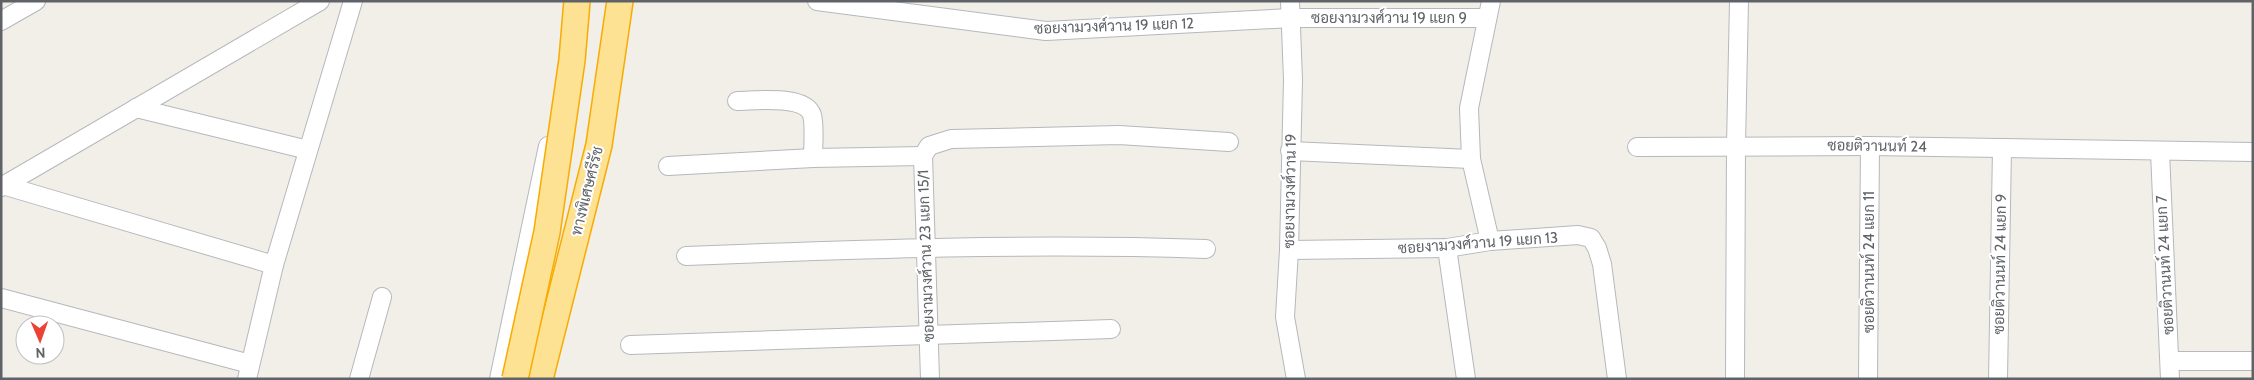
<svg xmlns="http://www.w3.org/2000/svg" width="2254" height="380" font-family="Cabin,Sarabun,sans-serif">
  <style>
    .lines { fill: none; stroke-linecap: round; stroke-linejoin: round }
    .minor-casing { stroke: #b5b8bc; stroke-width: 20 }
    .highway-casing { stroke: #f9ab00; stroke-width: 28 }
    .minor { stroke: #fff; stroke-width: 18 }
    .highway { stroke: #fde293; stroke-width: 25 }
    .highway-bridge-casing { stroke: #f9ab00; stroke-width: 28; stroke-linecap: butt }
    .highway-bridge { stroke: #fde293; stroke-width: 25 }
    .labels { text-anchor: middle; stroke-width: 4; stroke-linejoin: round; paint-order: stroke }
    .street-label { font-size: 15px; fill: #5f6368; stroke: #fff }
  </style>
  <rect width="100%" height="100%" fill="#f1efe8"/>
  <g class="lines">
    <!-- minor casing -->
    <g class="minor-casing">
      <g id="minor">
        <polyline points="817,1 1046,31 1291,18 1487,18"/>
        <polyline points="1290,1 1293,80 1289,250 1285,317 1296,379"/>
        <polyline points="1,21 36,1"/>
        <path d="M737,101C755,101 805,94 812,115C815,125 813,147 813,158"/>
        <polyline points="136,108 308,150"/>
        <polyline points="1637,147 1870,146 2253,152"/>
        <polyline points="1290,151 1471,159"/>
        <polyline points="2160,152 2170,379"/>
        <polyline points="668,166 813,158 923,156"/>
        <polyline points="6,186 274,265"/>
        <polyline points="1,187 320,1"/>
        <polyline points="1490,241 1471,159 1469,108 1491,1"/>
        <polyline points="1447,248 1466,379"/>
        <polyline points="1289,250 1447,248 1490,241 1578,235 1591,238 1597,248 1602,264 1617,379"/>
        <path d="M686,256C860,249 1033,243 1206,249"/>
        <polyline points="1,298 250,364"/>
        <polyline points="630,345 1111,329"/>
        <polyline points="2170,361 2253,361"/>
        <polyline points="247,379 274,265 353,1"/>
        <polyline points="359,379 382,297"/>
        <polyline points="499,379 548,146"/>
        <polyline points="930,379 923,156 929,146 951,139 1119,135 1229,142"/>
        <polyline points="1735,379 1736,145 1739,1"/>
        <polyline points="1868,379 1870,146"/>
        <polyline points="1998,379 2002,149"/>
      </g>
    </g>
    <!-- highway casing -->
    <g class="highway-casing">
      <polyline id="highway" points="540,379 599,145 620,1"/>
    </g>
    <!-- minor -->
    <use href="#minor" class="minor"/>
    <!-- highway -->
    <use href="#highway" class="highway"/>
    <!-- highway-bridge casing -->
    <g class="highway-bridge-casing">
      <polyline id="highway-bridge" points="515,379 547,232 572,60 577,1"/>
    </g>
    <!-- highway-bridge -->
    <use href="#highway-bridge" class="highway-bridge"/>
  </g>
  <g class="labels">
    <!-- street labels -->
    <g class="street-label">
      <text x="1389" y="23">ซอยงามวงศ์วาน 19 แยก 9</text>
      <text transform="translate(1114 26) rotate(-2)" y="5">ซอยงามวงศ์วาน 19 แยก 12</text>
      <text transform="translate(1877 146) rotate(1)" y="5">ซอยติวานนท์ 24</text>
      <text transform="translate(587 191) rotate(-76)" y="5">ทางพิเศษศรีรัช</text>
      <text transform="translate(1290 191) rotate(-89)" y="5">ซอยงามวงศ์วาน 19</text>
      <text transform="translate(1478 243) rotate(-4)" y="5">ซอยงามวงศ์วาน 19 แยก 13</text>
      <text transform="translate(926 256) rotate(-92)" y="5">ซอยงามวงศ์วาน 23 แยก 15/1</text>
      <text transform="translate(1869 262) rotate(-90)" y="5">ซอยติวานนท์ 24 แยก 11</text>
      <text transform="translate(2000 264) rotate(-89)" y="5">ซอยติวานนท์ 24 แยก 9</text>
      <text transform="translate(2165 265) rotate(-93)" y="5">ซอยติวานนท์ 24 แยก 7</text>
    </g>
  </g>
  <!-- border -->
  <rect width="2254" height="380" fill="none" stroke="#5f6368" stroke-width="5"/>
  <!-- north arrow -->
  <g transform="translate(40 340) rotate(178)"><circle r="24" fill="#ffffff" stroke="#bfc1c3"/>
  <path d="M0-4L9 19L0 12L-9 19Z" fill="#ea4335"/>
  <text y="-8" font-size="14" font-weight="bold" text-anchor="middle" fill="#5f6368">N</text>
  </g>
</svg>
